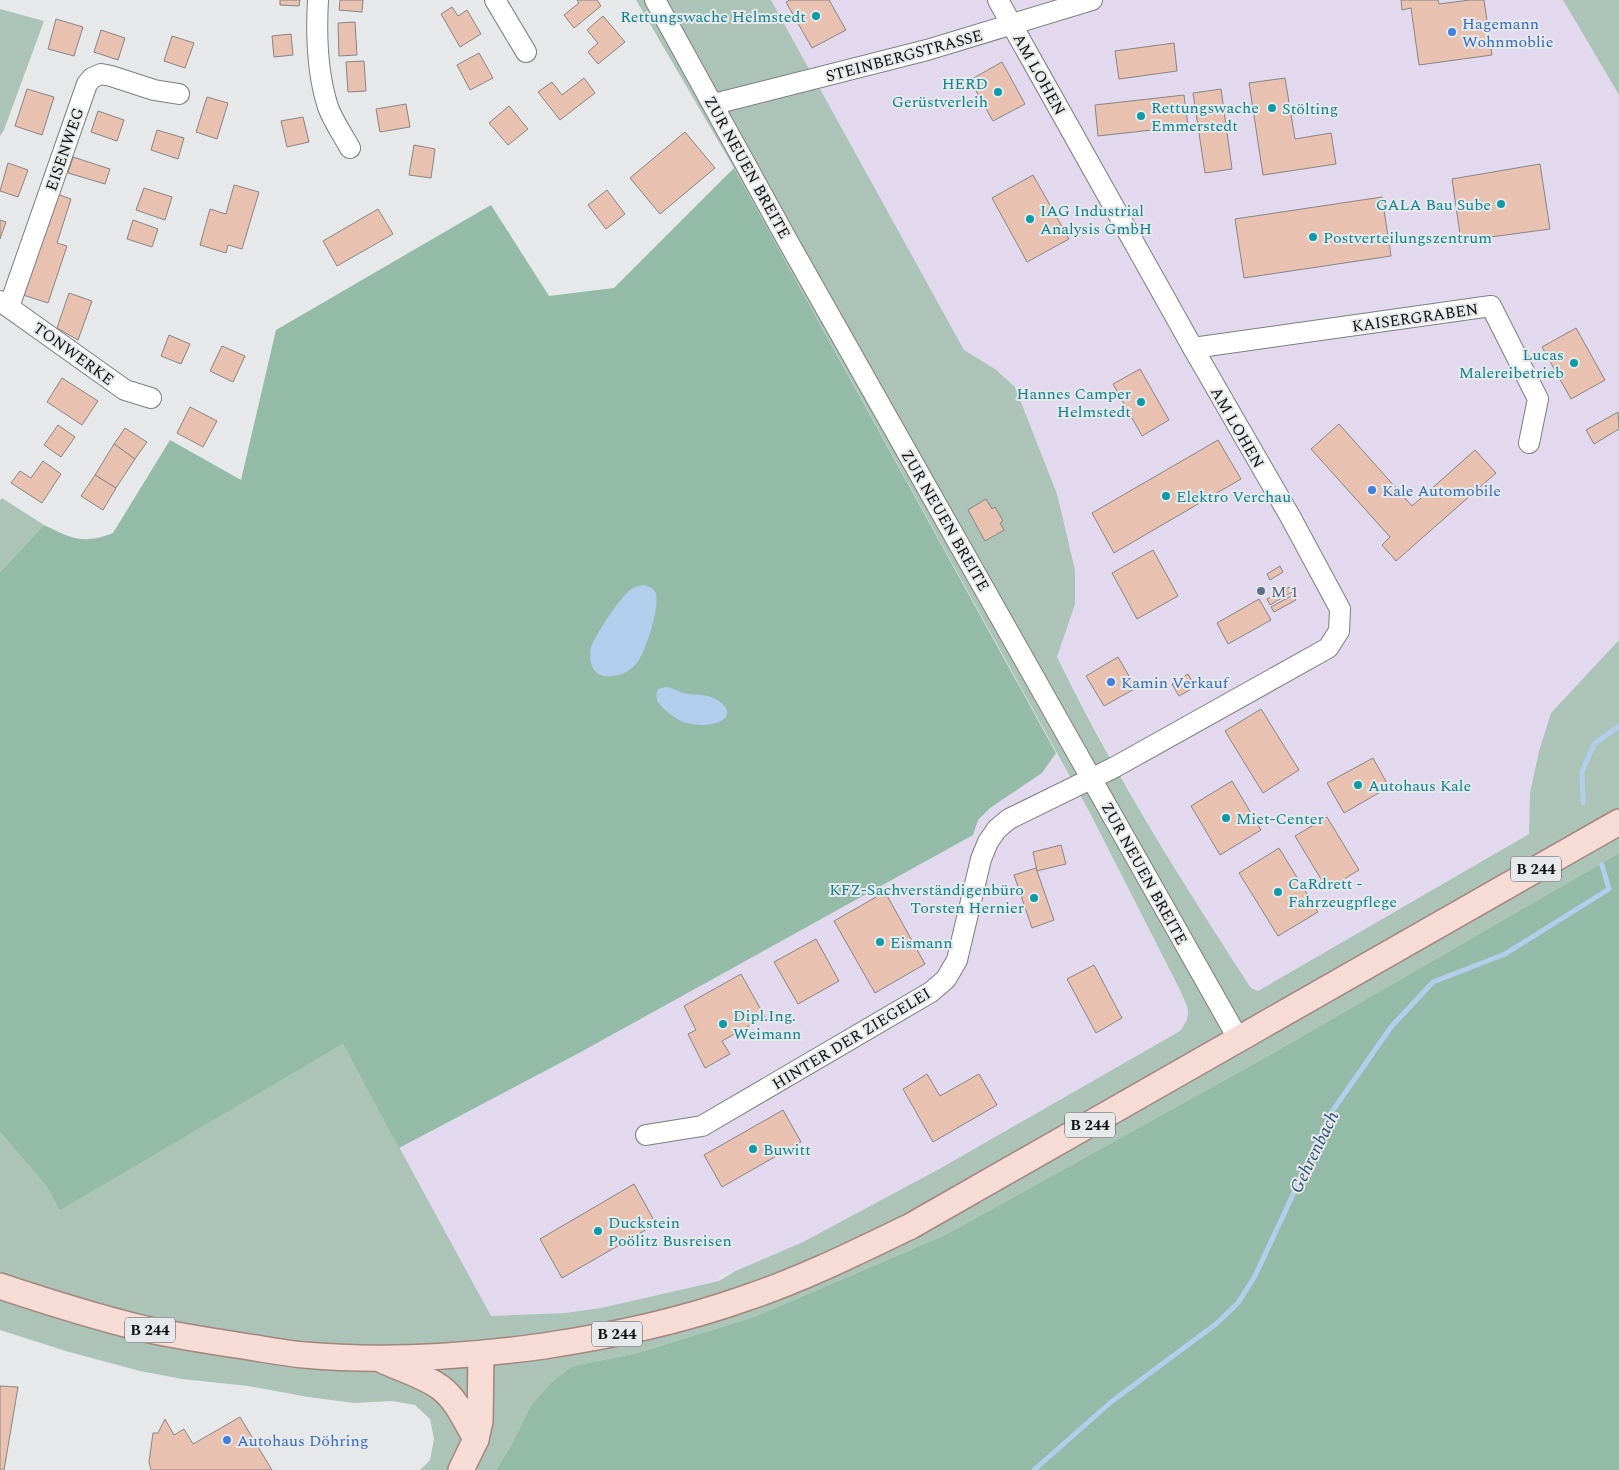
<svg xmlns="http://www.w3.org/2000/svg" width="1619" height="1470" font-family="Spectral,serif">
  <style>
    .commercial { fill: #e3d9ee }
    .green { fill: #abc4b7 }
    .forest { fill: #93bba7 }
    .water { fill: #b2ceec }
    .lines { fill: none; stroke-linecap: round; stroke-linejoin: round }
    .stream { stroke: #b2ceec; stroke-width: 5 }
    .building { fill: #e9c1b0; stroke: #878584 }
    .minor-casing { stroke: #7d7e7f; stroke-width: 22 }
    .major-casing { stroke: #a3857e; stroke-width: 28 }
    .minor { stroke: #fff; stroke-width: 20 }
    .major { stroke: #f7dcd6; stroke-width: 25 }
    .culture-dot { fill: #0f9aa8; stroke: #e7e8ea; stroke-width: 2 }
    .shop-dot { fill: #3f7fe0; stroke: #e7e8ea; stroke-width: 2 }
    .service-dot { fill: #5c6f8a; stroke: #e7e8ea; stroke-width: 2 }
    .labels { text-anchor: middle; stroke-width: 4; stroke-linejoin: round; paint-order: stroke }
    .shield { fill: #e7e8ea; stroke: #505051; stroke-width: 1 }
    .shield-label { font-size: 15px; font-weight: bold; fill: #0f0f0f }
    .culture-label { font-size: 16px; fill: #0d838f; stroke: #e7e8ea; text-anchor: start }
    .shop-label { font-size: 16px; fill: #366cbe; stroke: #e7e8ea; text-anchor: start }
    .street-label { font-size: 16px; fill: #0f0f0f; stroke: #e7e8ea }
    .service-label { font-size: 16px; fill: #4e5e75; stroke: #e7e8ea; text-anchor: start }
    .water-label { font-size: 18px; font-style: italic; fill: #254e75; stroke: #e7e8ea }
  </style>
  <rect width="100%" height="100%" fill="#e7e8ea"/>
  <!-- commercial -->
  <g class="commercial">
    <polygon points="771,0 1563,0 1619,95 1619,640 1613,646 1539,751 1530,793 1529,834 1258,991 1251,988 1185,886 1123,781 1072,687 1057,657 1074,604 995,369 964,350"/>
    <polygon points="1056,753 1090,813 1180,990 1188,1010 1189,1019 1180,1031 941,1168 803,1242 720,1276 719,1281 601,1308 565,1313 491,1316 399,1148 579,1053 978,820 990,808 1042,773"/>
  </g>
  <!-- green -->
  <g class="green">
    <path d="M636,0H771L964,350L995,369L1015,387L1057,494L1075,570V604L1057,657C1113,772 1181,881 1251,988L1258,991L1529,834L1530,793L1539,751L1551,713L1619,640V853L1268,1056L945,1235L754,1317L637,1353L573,1366L530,1407L513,1442L496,1470H420L430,1460L434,1439L430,1419L415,1405L392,1401L354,1403L308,1397L248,1386L182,1379L140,1371L69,1352L0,1330V1132L47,1187L60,1209L343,1044L491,1316L565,1313L601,1308L719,1281L735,1271L803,1242L941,1168L1180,1031C1193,1013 1188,1009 1180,990L1090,813L734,168Z"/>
    <polygon points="1563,0 1619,0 1619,95"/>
    <polygon points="0,9 44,21 4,130 0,136"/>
    <polygon points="2,498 44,525 0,572 0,500"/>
  </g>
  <!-- forest -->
  <g class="forest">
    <path d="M734,168L1056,753L1042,773L990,808L978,820L973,835L579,1053L399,1148L343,1044L60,1210L47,1187L0,1132V572L44,525C71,538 83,545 113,533L170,440L241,480L276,330L491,205L549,296L614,288Z"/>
    <polygon points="1619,853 1619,1470 496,1470 513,1442 530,1407 551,1383 573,1366 637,1353 754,1317 945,1235 1268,1056"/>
  </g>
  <!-- water -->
  <g class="water">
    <path d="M644,585C649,587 654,588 656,594C660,606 646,649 639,660C632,670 622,676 611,676C606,677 600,676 596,672C590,666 589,655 591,647C596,634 619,599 630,590C634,587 639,586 644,585Z"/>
    <path d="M666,687C674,688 680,693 688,694C695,695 703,694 711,697C718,699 734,710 724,719C717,725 700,726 691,724C681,723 672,716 664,709C658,703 654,698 658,689Z"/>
  </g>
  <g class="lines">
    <!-- stream -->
    <g class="stream">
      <polyline points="1583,803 1582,772 1594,744 1619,726"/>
      <polyline points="1034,1470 1111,1402 1216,1324 1238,1303 1255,1276 1331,1113 1391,1027 1433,982 1505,954 1609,889 1602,865"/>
    </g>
  </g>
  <!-- building -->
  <g class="building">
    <polygon points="280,0 300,0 299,6 280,5"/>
    <polygon points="340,0 363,0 362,12 339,10"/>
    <polygon points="577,0 597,0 601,6 574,28 564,15 579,3"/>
    <polygon points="790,0 829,0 846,30 812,48 786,2"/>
    <polygon points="1401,0 1438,0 1439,4 1470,0 1484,0 1492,55 1419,65 1411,8 1402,10"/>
    <polygon points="452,7 458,16 467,10 481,34 460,47 441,14"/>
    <polygon points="603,16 625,42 598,64 588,52 598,43 587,30"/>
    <polygon points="56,19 83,27 74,56 48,49"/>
    <polygon points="355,22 357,55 339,56 338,23"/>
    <polygon points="101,30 125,38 118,60 94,52"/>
    <polygon points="291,34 293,55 274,57 272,36"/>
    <polygon points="172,36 194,43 185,68 164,61"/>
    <polygon points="1174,43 1177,71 1119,79 1115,51"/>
    <polygon points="479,53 493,78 470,90 457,65"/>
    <polygon points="364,61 366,91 348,92 346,62"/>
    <polygon points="1002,62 1025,104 993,121 970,80"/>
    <polygon points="584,78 595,93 560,120 538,92 552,82 562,95"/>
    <polygon points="1285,78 1295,139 1331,133 1336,164 1263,175 1249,83"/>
    <polygon points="27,89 54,97 42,135 15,126"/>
    <polygon points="1221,89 1232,169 1205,173 1193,93"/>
    <polygon points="1184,95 1188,126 1098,136 1095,105"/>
    <polygon points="207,97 228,103 217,139 196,132"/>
    <polygon points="406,104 410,127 380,132 376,109"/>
    <polygon points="509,106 528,129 508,145 489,123"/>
    <polygon points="98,111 124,120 117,141 91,132"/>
    <polygon points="303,117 309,142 287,147 281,121"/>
    <polygon points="157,130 184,138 178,159 151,150"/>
    <polygon points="685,132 715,168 660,214 630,178"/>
    <polygon points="414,145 435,149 431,178 409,175"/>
    <polygon points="73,157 110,169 105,184 68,173"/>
    <polygon points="8,163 28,170 18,197 0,191"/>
    <polygon points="1540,164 1550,229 1461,241 1452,179"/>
    <polygon points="1033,175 1069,239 1027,262 992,198"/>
    <polygon points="234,185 259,192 242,249 228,245 226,253 200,245 210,209 226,214"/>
    <polygon points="144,188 172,197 165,220 136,210"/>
    <polygon points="607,190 625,214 606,229 588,205"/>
    <polygon points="57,194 71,199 57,243 67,246 48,303 23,295"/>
    <polygon points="1382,197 1391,256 1244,278 1235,219"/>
    <polygon points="378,209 393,234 337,266 323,241"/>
    <polygon points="0,220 6,222 0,239"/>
    <polygon points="133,220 158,229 152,247 127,239"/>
    <polygon points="69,293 92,301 78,340 57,328"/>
    <polygon points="1576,328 1605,380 1571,399 1542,347"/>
    <polygon points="169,335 190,344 181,364 161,356"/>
    <polygon points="222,346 245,356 233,382 210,371"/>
    <polygon points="1140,369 1169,420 1142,436 1113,384"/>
    <polygon points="62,378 98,401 82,425 47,402"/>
    <polygon points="190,407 217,421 203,447 177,433"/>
    <polygon points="1618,412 1619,429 1594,444 1586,430"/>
    <polygon points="1339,424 1412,506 1475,450 1496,473 1396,561 1382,545 1390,537 1311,449"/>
    <polygon points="58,425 75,437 61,457 44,445"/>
    <polygon points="125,428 147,442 135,459 114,444"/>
    <polygon points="1218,440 1241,479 1114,553 1092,513"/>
    <polygon points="114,444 135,459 116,488 95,475"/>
    <polygon points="43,461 61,474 42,503 11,483 20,471 31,478"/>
    <polygon points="95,475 116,488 103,510 81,496"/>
    <polygon points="986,499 992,509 995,507 1003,521 1000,523 1004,530 985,541 968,510"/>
    <polygon points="1153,550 1178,596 1137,619 1112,573"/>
    <polygon points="1280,566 1283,572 1270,580 1267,574"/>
    <polygon points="1289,587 1292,592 1270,605 1267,599"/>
    <polygon points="1293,595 1296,600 1274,612 1271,607"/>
    <polygon points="1259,599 1271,620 1228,644 1217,623"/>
    <polygon points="1118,657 1136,688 1104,706 1086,676"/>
    <polygon points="1188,674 1195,687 1179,696 1172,684"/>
    <polygon points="1261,709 1299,770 1263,793 1225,731"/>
    <polygon points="1373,758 1389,787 1344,813 1327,783"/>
    <polygon points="1232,781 1261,830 1220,855 1191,806"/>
    <polygon points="1327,817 1359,870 1327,889 1295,836"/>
    <polygon points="1061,845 1066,864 1037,871 1033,852"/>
    <polygon points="1279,848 1318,912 1278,936 1239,873"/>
    <polygon points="1036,868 1054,920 1032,928 1014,875"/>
    <polygon points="885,892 925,964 875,993 834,921"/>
    <polygon points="816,939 839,981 798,1004 774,962"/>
    <polygon points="1094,965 1122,1018 1096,1033 1067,979"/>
    <polygon points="741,974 765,1017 722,1041 730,1054 705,1068 688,1034 696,1030 684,1006"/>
    <polygon points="927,1074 940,1096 979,1074 997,1105 933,1142 903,1089"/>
    <polygon points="783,1110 801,1142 722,1187 704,1155"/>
    <polygon points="634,1184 656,1224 562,1278 540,1239"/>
    <polygon points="0,1386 18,1387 4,1470 0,1470"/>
    <polygon points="240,1417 272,1470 151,1470 149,1462 153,1433 158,1433 165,1419 174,1435 184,1429 193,1444"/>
  </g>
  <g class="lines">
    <!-- minor casing -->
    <g class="minor-casing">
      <g id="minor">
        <path d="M318,0C316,35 317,73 328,107C333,121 343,135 350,148"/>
        <polyline points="495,0 526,52"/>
        <polyline points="655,0 790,245 1239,1040"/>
        <polyline points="714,104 927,50 1092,0"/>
        <polyline points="0,301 125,390 151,398"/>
        <polyline points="9,307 87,84 92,78 101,74 111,76 154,90 179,94"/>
        <polyline points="1193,348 1491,306 1538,399 1529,443"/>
        <polyline points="646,1135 702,1126 931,992 946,979 957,960 981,859 988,842 997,829 1009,819 1115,767 1328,648 1339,631 1340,609 1291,518 1193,348 998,0"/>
      </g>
    </g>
    <!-- major casing -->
    <g class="major-casing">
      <g id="major">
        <path d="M0,1286C48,1302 96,1317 145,1329C177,1336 210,1341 243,1346C263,1349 283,1353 304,1355C384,1362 464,1357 544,1346C615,1335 678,1322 746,1298C803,1279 857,1252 911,1226L1619,822"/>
        <path d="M384,1361C402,1369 425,1376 441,1388C457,1400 466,1422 476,1439"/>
        <polyline points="461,1470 476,1439 480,1421 481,1354"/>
      </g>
    </g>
    <!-- minor -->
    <use href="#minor" class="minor"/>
    <!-- major -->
    <use href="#major" class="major"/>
  </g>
  <!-- markers -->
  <g class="culture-dot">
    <circle cx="816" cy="16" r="5"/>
    <circle cx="998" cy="92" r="5"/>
    <circle cx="1272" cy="108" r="5"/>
    <circle cx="1141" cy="116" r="5"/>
    <circle cx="1501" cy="204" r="5"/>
    <circle cx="1030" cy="219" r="5"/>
    <circle cx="1313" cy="237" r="5"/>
    <circle cx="1574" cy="363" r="5"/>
    <circle cx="1141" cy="402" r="5"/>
    <circle cx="1166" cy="496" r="5"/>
    <circle cx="1358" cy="785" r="5"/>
    <circle cx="1226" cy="818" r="5"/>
    <circle cx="1278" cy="892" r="5"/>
    <circle cx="1034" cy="898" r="5"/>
    <circle cx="880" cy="942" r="5"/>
    <circle cx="723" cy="1024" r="5"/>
    <circle cx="753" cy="1149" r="5"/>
    <circle cx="598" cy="1231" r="5"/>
  </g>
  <g class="shop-dot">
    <circle cx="1452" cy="32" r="5"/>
    <circle cx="1372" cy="490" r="5"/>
    <circle cx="1111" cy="682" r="5"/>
    <circle cx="227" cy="1440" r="5"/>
  </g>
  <circle class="service-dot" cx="1261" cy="591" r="5"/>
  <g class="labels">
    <!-- shield labels -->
    <g class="shield">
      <rect x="1511" y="856.5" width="50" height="25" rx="4"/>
      <rect x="1065" y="1112.5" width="50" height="25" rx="4"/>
      <rect x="125" y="1317.5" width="50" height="25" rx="4"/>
      <rect x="592" y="1321.5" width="50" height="25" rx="4"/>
    </g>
    <g class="shield-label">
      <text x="1536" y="874">B 244</text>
      <text x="1090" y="1130">B 244</text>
      <text x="150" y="1335">B 244</text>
      <text x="617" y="1339">B 244</text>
    </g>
    <!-- culture labels -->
    <g class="culture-label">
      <text x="806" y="22" text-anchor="end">Rettungswache Helmstedt</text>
      <text x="988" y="89" text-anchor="end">HERD<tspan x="988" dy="18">Gerüstverleih</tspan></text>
      <text x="1151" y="113">Rettungswache<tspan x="1151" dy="18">Emmerstedt</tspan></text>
      <text x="1282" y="114">Stölting</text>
      <text x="1491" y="210" text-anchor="end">GALA Bau Sube</text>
      <text x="1040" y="216">IAG Industrial<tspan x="1040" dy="18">Analysis GmbH</tspan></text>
      <text x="1323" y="243">Postverteilungszentrum</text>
      <text x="1564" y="360" text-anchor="end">Lucas<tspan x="1564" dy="18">Malereibetrieb</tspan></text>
      <text x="1131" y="399" text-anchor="end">Hannes Camper<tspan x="1131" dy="18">Helmstedt</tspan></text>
      <text x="1176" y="502">Elektro Verchau</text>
      <text x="1368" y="791">Autohaus Kale</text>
      <text x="1236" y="824">Miet-Center</text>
      <text x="1288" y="889">CaRdrett -<tspan x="1288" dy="18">Fahrzeugpflege</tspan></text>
      <text x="1024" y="895" text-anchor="end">KFZ-Sachverständigenbüro<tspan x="1024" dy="18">Torsten Hernier</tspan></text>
      <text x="890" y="948">Eismann</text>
      <text x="733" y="1021">Dipl.Ing.<tspan x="733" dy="18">Weimann</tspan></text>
      <text x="763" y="1155">Buwitt</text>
      <text x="608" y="1228">Duckstein<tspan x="608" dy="18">Poölitz Busreisen</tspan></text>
    </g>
    <!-- shop labels -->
    <g class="shop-label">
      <text x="1462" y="29">Hagemann<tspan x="1462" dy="18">Wohnmoblie</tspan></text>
      <text x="1382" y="496">Kale Automobile</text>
      <text x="1121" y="688">Kamin Verkauf</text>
      <text x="237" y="1446">Autohaus Döhring</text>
    </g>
    <!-- street labels -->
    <g class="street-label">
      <text transform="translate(904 55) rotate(-15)" y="6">STEINBERGSTRASSE</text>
      <text transform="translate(1040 74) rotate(61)" y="6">AM LOHEN</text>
      <text transform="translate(64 149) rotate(-71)" y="6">EISENWEG</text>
      <text transform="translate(748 167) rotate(61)" y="6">ZUR NEUEN BREITE</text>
      <text transform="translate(1415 317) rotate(-8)" y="6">KAISERGRABEN</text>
      <text transform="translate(74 353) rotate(36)" y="6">TONWERKE</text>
      <text transform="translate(1238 427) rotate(60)" y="6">AM LOHEN</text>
      <text transform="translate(946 520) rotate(60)" y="6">ZUR NEUEN BREITE</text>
      <text transform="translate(1145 873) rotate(61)" y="6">ZUR NEUEN BREITE</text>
      <text transform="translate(851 1038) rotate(-31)" y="6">HINTER DER ZIEGELEI</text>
    </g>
    <!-- service labels -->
    <g class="service-label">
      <text x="1271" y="597">M 1</text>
    </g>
    <!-- water labels -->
    <g class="water-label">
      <text transform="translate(1314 1152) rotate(-64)" y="6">Gehrenbach</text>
    </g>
  </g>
</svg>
